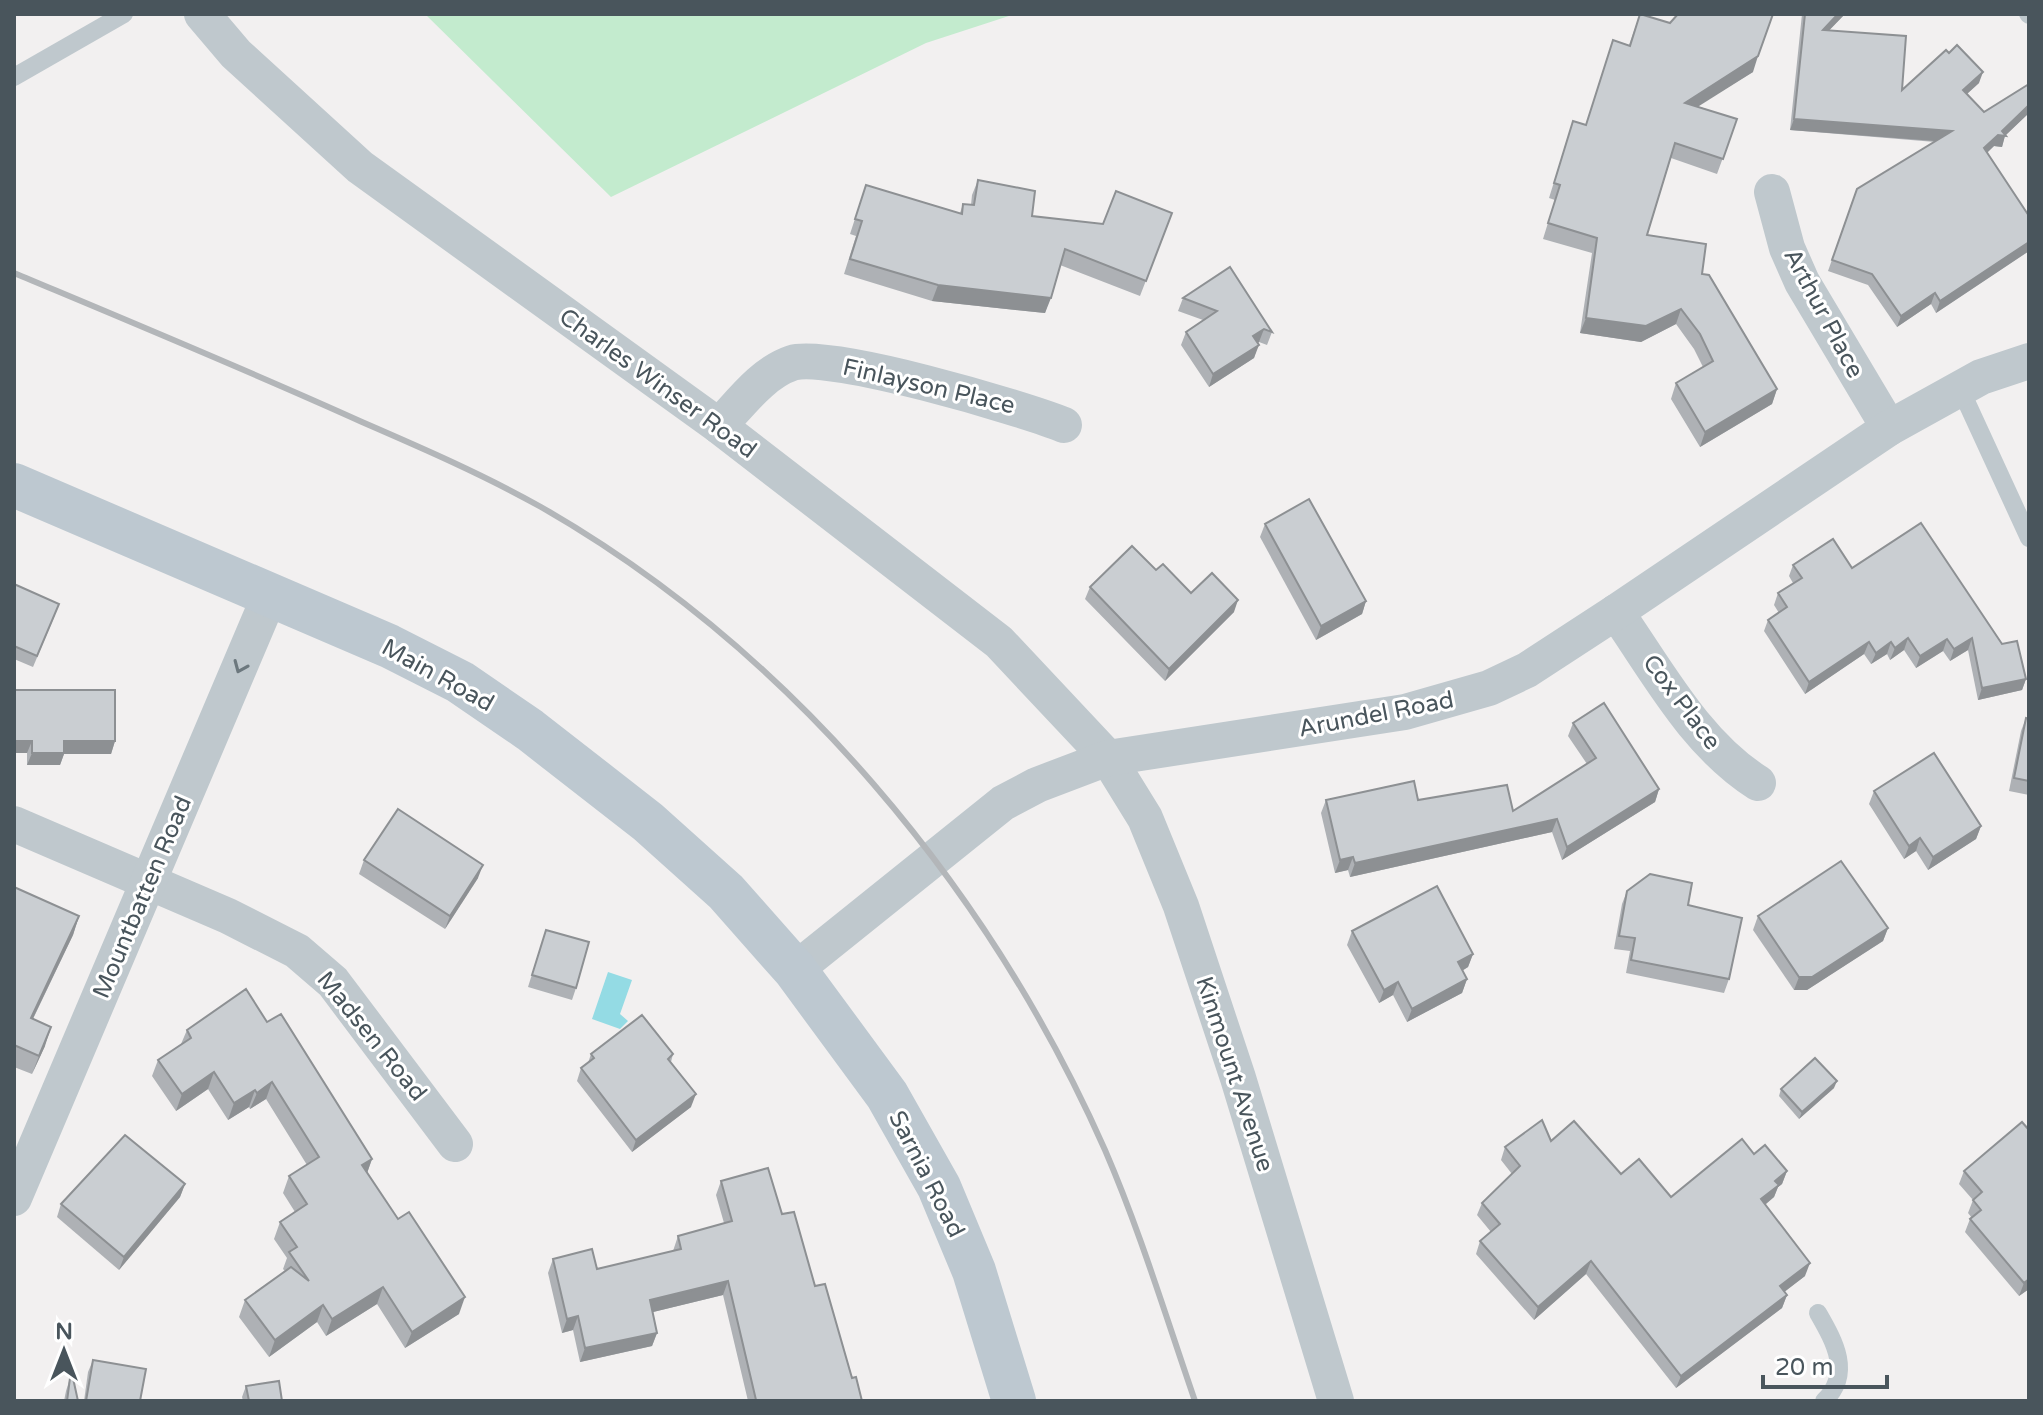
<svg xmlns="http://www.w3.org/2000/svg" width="2043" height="1415" font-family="'Varela Round',sans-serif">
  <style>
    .green { fill: #c3ebce }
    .water { fill: #94dbe4 }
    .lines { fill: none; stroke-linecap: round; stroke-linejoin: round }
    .lane { stroke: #bfc8cd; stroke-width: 18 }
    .street { stroke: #bfc8cd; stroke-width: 36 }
    .secondary { stroke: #bdc8d0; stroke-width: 44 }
    .rail { stroke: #b3b6b9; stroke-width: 6 }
    .wall { fill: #aeb1b5 }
    .shaded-wall { fill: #8d9093 }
    .building { fill: #caced2; stroke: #8d9093; stroke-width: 2 }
    .oneway { stroke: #6c787e }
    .labels { text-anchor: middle; stroke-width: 6; stroke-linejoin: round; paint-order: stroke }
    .street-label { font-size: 24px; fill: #49555c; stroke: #fff }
  </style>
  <rect width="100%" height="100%" fill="#f2f0f0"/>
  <!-- green -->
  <polygon class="green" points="425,14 1015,14 926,43 611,197"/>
  <!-- water -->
  <polygon class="water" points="608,972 632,980 620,1014 628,1021 620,1029 592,1019"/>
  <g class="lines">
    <!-- lane -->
    <g class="lane">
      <polyline points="2028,14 2029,15"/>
      <polyline points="14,77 124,14"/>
      <polyline points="1960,388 2029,538"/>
      <path d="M1818,1313C1834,1341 1853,1373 1824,1401"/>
    </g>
    <!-- street -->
    <g class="street">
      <polyline points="202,14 236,54 360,167 719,426 999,642 1108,758 1145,818 1181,906 1238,1078 1336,1401"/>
      <polyline points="1772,192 1787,248 1802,282 1889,428"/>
      <path d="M719,426C740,404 762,373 792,363C829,351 1022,408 1064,425"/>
      <path d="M1616,612C1658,672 1695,743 1758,783"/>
      <polyline points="14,824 228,916 297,951 333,982 455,1144"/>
      <polyline points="795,970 1003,803 1037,785 1108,758 1405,712 1489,688 1527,670 1616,612 1889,428 1981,377 2029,361"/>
      <polyline points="14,1198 270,595"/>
    </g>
    <!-- secondary -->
    <polyline class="secondary" points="14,485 389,646 460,682 530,730 648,822 726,892 795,970 887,1095 939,1187 974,1271 1014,1401"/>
    <!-- rail -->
    <path class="rail" d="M14,273C131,322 247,370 362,422C422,448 484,475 541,507C792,651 989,888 1105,1150C1140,1231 1166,1317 1195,1401"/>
  </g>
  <!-- wall -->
  <g class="wall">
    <polygon points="1640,14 1753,72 1697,106 1737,119 1717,174 1671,158 1647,235 1702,274 1777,389 1772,404 1700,447 1671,399 1676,383 1703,367 1694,349 1676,324 1641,342 1580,333 1592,253 1543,239 1555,200 1549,198 1573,121 1586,125 1613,40 1629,45"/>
    <polygon points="1802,14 1845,14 1829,30 1902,90 1979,83 1967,94 1984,112 2029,113 2005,135 2002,147 1994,146 1987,153 2029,216 2029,251 1936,313 1931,304 1897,327 1868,285 1828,271 1857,189 1935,142 1790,130"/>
    <polygon points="978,180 1032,216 1103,224 1172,213 1140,296 1060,265 1045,313 932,301 844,274 856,236 850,234 866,185 960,213 963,204 971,205 972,195"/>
    <polygon points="1183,298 1272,332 1267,345 1259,342 1258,343 1254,358 1209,387 1181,345 1186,332 1203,320 1178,311"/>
    <polygon points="1921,523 2026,679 2022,690 1978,700 1968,650 1950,661 1943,651 1916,668 1904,650 1890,660 1887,654 1871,664 1864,654 1805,694 1764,631 1768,620 1779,613 1774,605 1778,593 1793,583 1789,576 1793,565 1852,568"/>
    <polygon points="1265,524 1366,601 1362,614 1316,640 1260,537"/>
    <polygon points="1156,570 1191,593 1234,612 1165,681 1085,599 1090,587"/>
    <polygon points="14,584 55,615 33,667 14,659"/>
    <polygon points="14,690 115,741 111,754 64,754 60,765 27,765 27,753 14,753"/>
    <polygon points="2026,718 2029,719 2029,795 2009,791 2021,731"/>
    <polygon points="1573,723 1659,789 1655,802 1562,860 1552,832 1350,877 1348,870 1335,873 1321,813 1326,800 1418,800 1513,811 1587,764 1568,736"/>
    <polygon points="1874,791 1981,826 1976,839 1928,870 1916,851 1904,859 1869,804"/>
    <polygon points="364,860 478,878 445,929 359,874"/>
    <polygon points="14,887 79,916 73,935 33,1019 45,1046 32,1074 14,1067"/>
    <polygon points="1627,891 1688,905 1729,979 1724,993 1626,973 1630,951 1614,949 1622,904"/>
    <polygon points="1758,916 1888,928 1883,941 1807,990 1794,990 1753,930"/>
    <polygon points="546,930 576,988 572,1000 528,987"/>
    <polygon points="1352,931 1473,954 1468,967 1462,971 1467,979 1462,993 1407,1022 1393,995 1379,1003 1347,945"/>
    <polygon points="267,1022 372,1159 367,1173 459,1314 405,1348 377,1304 326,1336 317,1322 269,1357 239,1317 245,1300 285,1271 283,1269 287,1258 274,1239 280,1222 295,1212 283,1193 289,1176 307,1165 266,1099 250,1109 249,1107 228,1120 208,1089 176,1111 152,1076 158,1060 181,1044 187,1030"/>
    <polygon points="591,1054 673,1054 671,1062 691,1107 632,1152 577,1081 581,1068 588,1063"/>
    <polygon points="1834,1088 1799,1119 1779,1096 1781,1089"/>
    <polygon points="2029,1130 2029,1289 2019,1296 1965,1232 1970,1219 1972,1218 1968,1213 1973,1200 1959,1184 1964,1171"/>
    <polygon points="1551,1141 1671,1197 1754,1154 1787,1171 1782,1184 1778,1187 1774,1197 1765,1205 1805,1276 1784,1292 1787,1295 1782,1308 1676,1388 1586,1274 1534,1320 1476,1254 1480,1241 1491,1232 1477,1215 1482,1203 1512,1174 1501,1160 1505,1147"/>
    <polygon points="721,1181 782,1214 815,1286 852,1378 748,1401 723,1295 653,1312 657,1333 652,1346 580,1362 573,1330 562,1333 548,1273 553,1259 597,1269 673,1251 678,1236 724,1223 716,1195"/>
    <polygon points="185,1184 180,1197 119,1270 57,1217 61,1204"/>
    <polygon points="93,1360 140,1401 84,1401 88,1372"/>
    <polygon points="70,1378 78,1401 64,1401 66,1391"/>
    <polygon points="246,1386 282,1401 243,1401 242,1397"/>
  </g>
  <!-- shaded-wall -->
  <g class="shaded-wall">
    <polygon points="1838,14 1845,14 1819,41 1823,30"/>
    <polygon points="1758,56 1753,72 1680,118 1685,103"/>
    <polygon points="1983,72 1979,83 1959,101 1963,90"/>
    <polygon points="2029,105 2029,113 2005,136 2002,147 1994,146 1980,159 1984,148"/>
    <polygon points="1794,119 1952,131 1948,142 1790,130"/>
    <polygon points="2029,242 2029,251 1936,313 1940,301"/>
    <polygon points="938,285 1051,298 1045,313 932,301"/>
    <polygon points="1935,293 1931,304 1897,327 1901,316"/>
    <polygon points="1681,309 1676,324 1641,342 1580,333 1586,318"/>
    <polygon points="1264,329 1259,342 1248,349 1253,336"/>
    <polygon points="1259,345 1254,358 1209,387 1213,374"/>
    <polygon points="1777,389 1772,404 1700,447 1705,432"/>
    <polygon points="1238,600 1234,612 1165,681 1169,669"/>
    <polygon points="1366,601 1362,614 1316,640 1321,626"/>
    <polygon points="1908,638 1904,650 1890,660 1895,648"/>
    <polygon points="1972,638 1968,650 1950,661 1954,649"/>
    <polygon points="1947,639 1943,651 1916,668 1920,656"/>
    <polygon points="1869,642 1864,654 1805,694 1809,682"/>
    <polygon points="1891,642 1887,654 1871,664 1876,653"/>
    <polygon points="2026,679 2022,690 1978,700 1982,688"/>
    <polygon points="14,741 32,741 27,753 14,753"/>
    <polygon points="64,741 115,741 111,754 64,754 60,765 27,765 32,753"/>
    <polygon points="1659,789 1655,802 1562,860 1567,847"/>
    <polygon points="1557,819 1552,832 1350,877 1355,863"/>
    <polygon points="1981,826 1976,839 1928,870 1933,857"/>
    <polygon points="1920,838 1916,851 1904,859 1909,846"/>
    <polygon points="1353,857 1348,870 1335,873 1340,860"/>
    <polygon points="483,865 478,878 445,929 450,916"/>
    <polygon points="79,916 73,935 24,1037 31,1018"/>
    <polygon points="1888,928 1883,941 1807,990 1794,990 1799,977"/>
    <polygon points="1473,954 1468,967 1453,976 1458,962"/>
    <polygon points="1467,979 1462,993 1407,1022 1412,1009"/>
    <polygon points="1398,982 1393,995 1379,1003 1384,990"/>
    <polygon points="51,1027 45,1046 32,1074 39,1056"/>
    <polygon points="214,1072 208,1089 176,1111 182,1094"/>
    <polygon points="1837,1081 1834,1088 1799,1119 1802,1112"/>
    <polygon points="272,1082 266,1099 250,1109 257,1093"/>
    <polygon points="255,1090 249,1107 228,1120 234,1103"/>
    <polygon points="696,1094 691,1107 632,1152 636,1140"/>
    <polygon points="372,1159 366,1176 362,1165"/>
    <polygon points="1787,1171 1782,1184 1778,1187 1774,1197 1756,1212 1761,1199 1775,1181"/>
    <polygon points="185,1184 180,1197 119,1270 124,1257"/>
    <polygon points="1591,1261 1586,1274 1534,1320 1538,1307"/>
    <polygon points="1810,1263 1805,1276 1775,1299 1780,1286"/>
    <polygon points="2029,1279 2029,1289 2019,1296 2024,1283"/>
    <polygon points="728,1281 723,1295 645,1314 650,1300"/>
    <polygon points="383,1287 377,1304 326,1336 332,1319"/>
    <polygon points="1787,1295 1782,1308 1676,1388 1681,1376"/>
    <polygon points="465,1297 459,1314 405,1348 412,1332"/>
    <polygon points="323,1305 317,1322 269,1357 275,1340"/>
    <polygon points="578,1316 573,1330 562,1333 567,1319"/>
    <polygon points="657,1333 652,1346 580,1362 585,1348"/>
  </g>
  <!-- building -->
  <g class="building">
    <polygon points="1640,14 1670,23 1678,14 1773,14 1758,56 1685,103 1737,119 1723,159 1675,143 1647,235 1706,244 1702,274 1709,275 1777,389 1705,432 1676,383 1713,361 1700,334 1681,309 1646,326 1586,318 1597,238 1548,223 1560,185 1554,183 1573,121 1586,125 1613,40 1630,46"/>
    <polygon points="1805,14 1838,14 1823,30 1906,36 1902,90 1946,50 1949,53 1957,45 1983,72 1963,90 1984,112 2029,84 2029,105 2002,131 2006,136 1998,135 1984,148 2029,216 2029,242 1940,301 1935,293 1901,316 1872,274 1832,260 1857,189 1952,131 1794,119"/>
    <polygon points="978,180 1035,191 1032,216 1103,224 1116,191 1172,213 1146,281 1065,249 1051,298 938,285 850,259 862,221 855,219 866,185 962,214 963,204 974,205"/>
    <polygon points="1230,267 1272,332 1264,329 1253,336 1259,345 1213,374 1186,332 1217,311 1183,298"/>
    <polygon points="1309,499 1366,601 1321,626 1265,524"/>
    <polygon points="1921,523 2002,644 2017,641 2026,679 1982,688 1972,638 1954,649 1947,639 1920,656 1908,638 1895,648 1891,642 1876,653 1869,642 1809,682 1768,620 1787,607 1778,593 1802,578 1793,565 1833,539 1852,568"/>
    <polygon points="1132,546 1156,570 1163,564 1191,593 1212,573 1238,600 1169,669 1090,587"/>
    <polygon points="14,584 59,604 37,656 14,646"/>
    <polygon points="14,690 115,690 115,741 64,741 64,753 32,753 32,741 14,741"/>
    <polygon points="1604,703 1659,789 1567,847 1557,819 1355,863 1353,857 1340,860 1326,800 1414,781 1418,800 1507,785 1513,811 1596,758 1573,723"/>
    <polygon points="2026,718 2029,719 2029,781 2014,778"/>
    <polygon points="1934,753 1981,826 1933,857 1920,838 1909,846 1874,791"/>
    <polygon points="398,809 483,865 450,916 364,860"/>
    <polygon points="1841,861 1888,928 1812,977 1799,977 1758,916"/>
    <polygon points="1650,874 1692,883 1688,905 1742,918 1729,979 1631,960 1635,938 1619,936 1627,891"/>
    <polygon points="1437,886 1473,954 1458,962 1467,979 1412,1009 1398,982 1384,990 1352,931"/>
    <polygon points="14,887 79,916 31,1018 51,1027 39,1056 14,1045"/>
    <polygon points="546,930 589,942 576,988 532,975"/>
    <polygon points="246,989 267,1022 281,1014 372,1159 362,1165 398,1219 409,1212 465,1297 412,1332 383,1287 332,1319 323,1305 275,1340 245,1300 291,1267 309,1281 289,1252 297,1247 280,1222 307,1204 289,1176 319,1157 272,1082 257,1093 255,1090 234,1103 214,1072 182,1094 158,1060 191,1038 187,1030"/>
    <polygon points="642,1015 673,1054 668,1059 696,1094 636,1140 581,1068 594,1058 591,1054"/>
    <polygon points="1815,1058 1837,1081 1802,1112 1781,1089"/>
    <polygon points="1542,1120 1551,1141 1574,1121 1621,1174 1639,1159 1671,1197 1742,1139 1754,1154 1765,1145 1787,1171 1775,1181 1779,1185 1761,1199 1810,1263 1780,1286 1787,1295 1681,1376 1591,1261 1538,1307 1480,1241 1500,1224 1482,1203 1520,1166 1505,1147"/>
    <polygon points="2022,1122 2029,1130 2029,1279 2024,1283 1970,1219 1981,1210 1973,1200 1982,1192 1964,1171"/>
    <polygon points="125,1135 185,1184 124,1257 61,1204"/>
    <polygon points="768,1168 782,1214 794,1212 815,1286 825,1284 852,1378 856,1377 862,1401 750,1401 756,1400 728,1281 650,1300 657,1333 585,1348 578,1316 567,1319 553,1259 592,1249 597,1269 681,1249 678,1236 732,1221 721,1181"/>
    <polygon points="93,1360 146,1369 140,1401 86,1401"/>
    <polygon points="70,1378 73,1378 78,1401 67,1401"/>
    <polygon points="279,1381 282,1401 249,1401 246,1386"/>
  </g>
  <!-- one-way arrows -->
  <defs><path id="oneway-chevron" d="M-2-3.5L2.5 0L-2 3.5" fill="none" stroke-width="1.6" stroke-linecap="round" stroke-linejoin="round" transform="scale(2)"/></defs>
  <use class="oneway" href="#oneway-chevron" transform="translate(240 667) rotate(113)"/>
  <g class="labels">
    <!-- street labels -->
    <g class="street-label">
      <text transform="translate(1824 313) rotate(62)" y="8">Arthur Place</text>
      <text transform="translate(658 383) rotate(36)" y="8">Charles Winser Road</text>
      <text transform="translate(929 386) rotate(13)" y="8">Finlayson Place</text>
      <text transform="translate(438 675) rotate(29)" y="8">Main Road</text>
      <text transform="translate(1682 702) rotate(53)" y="8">Cox Place</text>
      <text transform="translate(1376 714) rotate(-11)" y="8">Arundel Road</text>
      <text transform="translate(142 897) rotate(-67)" y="8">Mountbatten Road</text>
      <text transform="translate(372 1036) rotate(51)" y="8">Madsen Road</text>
      <text transform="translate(1235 1074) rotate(72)" y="8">Kinmount Avenue</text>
      <text transform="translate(927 1174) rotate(63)" y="8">Sarnia Road</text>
    </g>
  </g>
  <!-- border -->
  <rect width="2043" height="1415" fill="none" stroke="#49555c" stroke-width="32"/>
  <!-- north arrow -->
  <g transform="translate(64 1351)" stroke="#ffffff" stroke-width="6" paint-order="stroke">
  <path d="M0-6L14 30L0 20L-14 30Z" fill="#49555c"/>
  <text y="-12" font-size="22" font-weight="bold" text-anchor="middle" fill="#49555c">N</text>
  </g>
  <!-- scale -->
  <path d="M1763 1375v12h124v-12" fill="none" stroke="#49555c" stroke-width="4"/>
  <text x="1775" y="1375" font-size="24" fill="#49555c" stroke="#ffffff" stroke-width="6" paint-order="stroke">20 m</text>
</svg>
